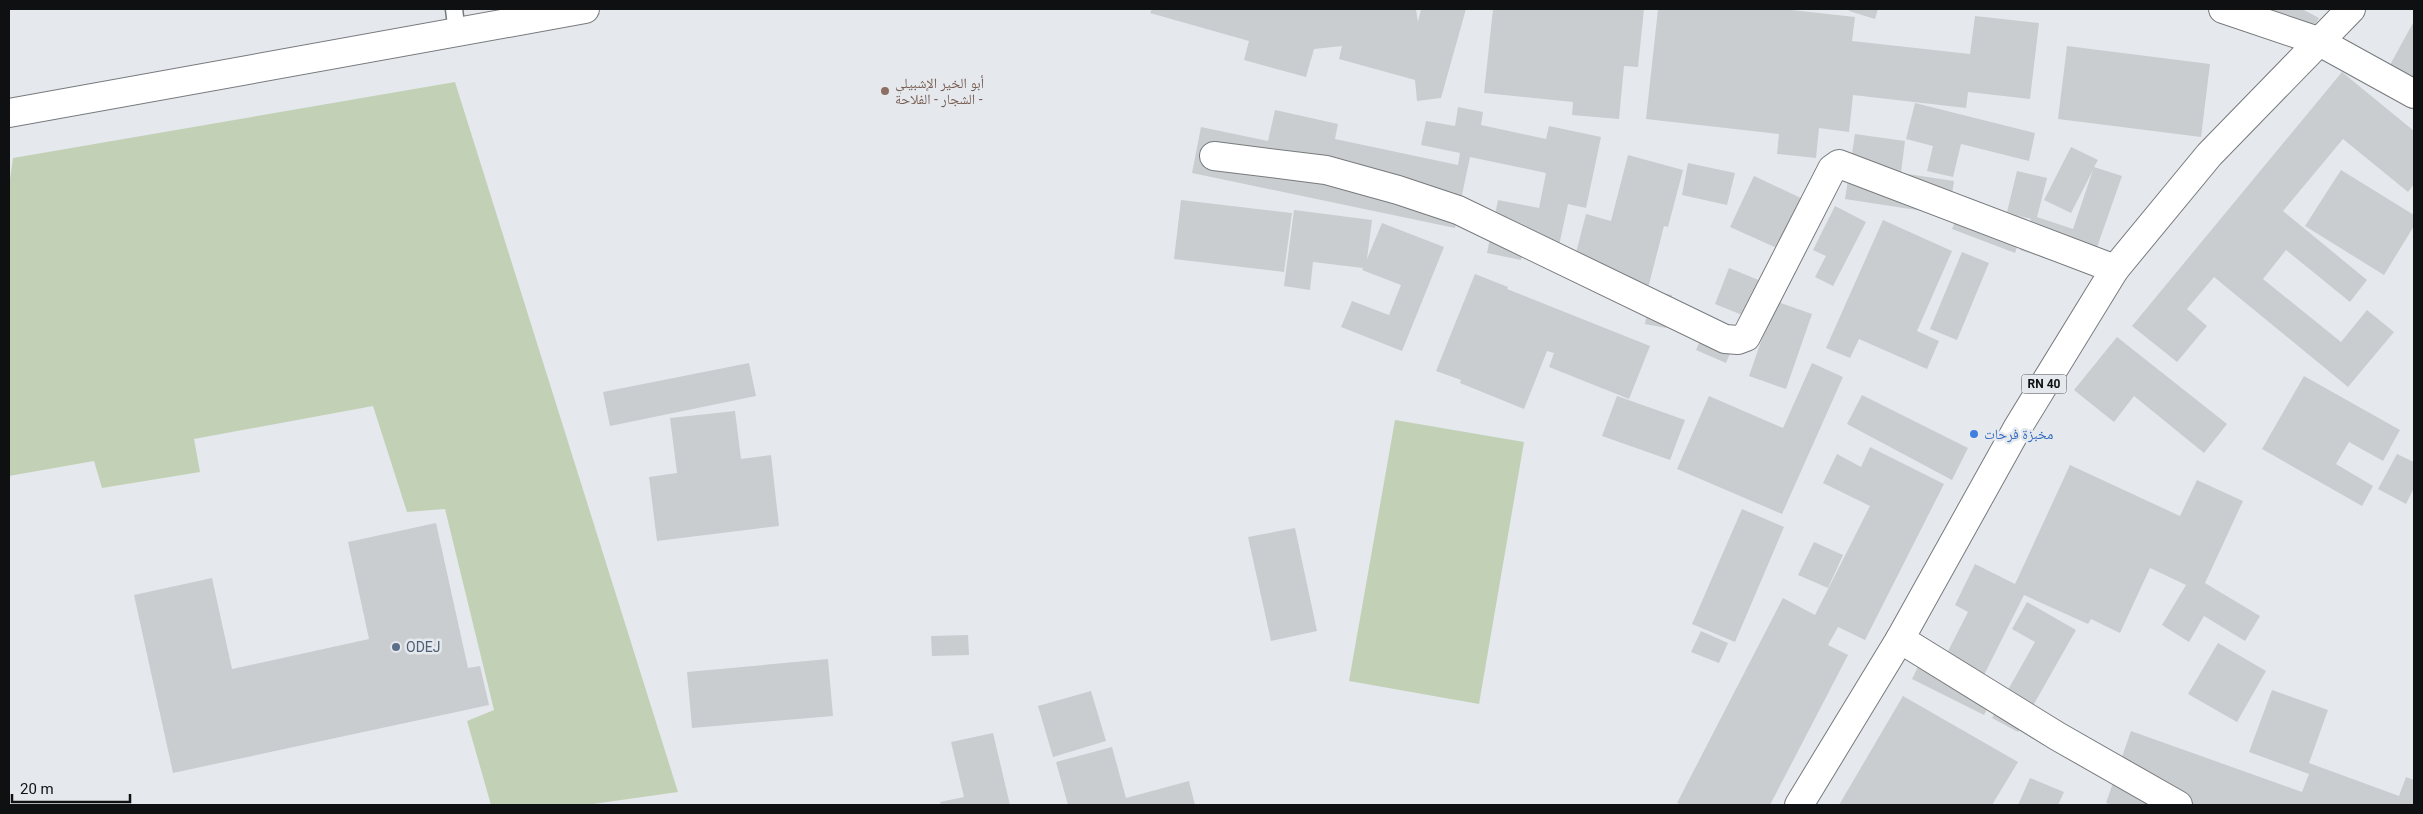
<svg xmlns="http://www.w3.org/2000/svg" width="2423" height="814" font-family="Roboto,'Noto Naskh Arabic',sans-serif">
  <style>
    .green { fill: #c2d1b6 }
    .building { fill: #c9cdd0 }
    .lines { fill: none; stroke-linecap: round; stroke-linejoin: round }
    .lane-casing { stroke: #777a7d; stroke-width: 19 }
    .street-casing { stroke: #777a7d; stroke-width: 30 }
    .secondary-casing { stroke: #777a7d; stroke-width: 30 }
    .primary-casing { stroke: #777a7d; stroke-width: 30 }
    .lane { stroke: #fff; stroke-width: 16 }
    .street { stroke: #fff; stroke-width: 28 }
    .secondary { stroke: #fff; stroke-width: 28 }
    .primary { stroke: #fff; stroke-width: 28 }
    .education-dot { fill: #8d6e63; stroke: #e5e9ed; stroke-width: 2 }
    .shop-dot { fill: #3f7fe0; stroke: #e5e9ed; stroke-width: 2 }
    .service-dot { fill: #5c6f8a; stroke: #e5e9ed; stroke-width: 2 }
    .labels { text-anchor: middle; stroke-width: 5; stroke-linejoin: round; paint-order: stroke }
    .shield { fill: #e5e9ed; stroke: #4f5153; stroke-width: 1 }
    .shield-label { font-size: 12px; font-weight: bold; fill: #0f1011 }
    .education-label { font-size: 14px; fill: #785e54; stroke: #e5e9ed; text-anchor: start }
    .shop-label { font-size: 14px; fill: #366cbe; stroke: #e5e9ed; text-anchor: start }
    .service-label { font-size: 14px; fill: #4e5e75; stroke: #e5e9ed; text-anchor: start }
  </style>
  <rect width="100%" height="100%" fill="#e5e9ed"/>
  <!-- green -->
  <g class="green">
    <polygon points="455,82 678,792 586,805 491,805 467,721 494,710 445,509 407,512 373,406 194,439 200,472 102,488 94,461 9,476 9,186 13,158"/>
    <polygon points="1395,420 1524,442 1479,704 1349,681"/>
  </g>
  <!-- building -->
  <g class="building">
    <polygon points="1152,9 1416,9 1418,22 1421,9 1466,9 1441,98 1417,101 1415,80 1339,59 1342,46 1314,49 1306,77 1244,60 1249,41 1150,13"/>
    <polygon points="1493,9 1644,9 1638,67 1624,66 1619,119 1572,115 1573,102 1484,93"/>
    <polygon points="1658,9 1783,9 1855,17 1852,41 1970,54 1975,16 2039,23 2030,99 1968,92 1966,108 1853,95 1849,132 1819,128 1816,158 1777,154 1779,134 1646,119"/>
    <polygon points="1850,9 1878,9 1875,19 1849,11"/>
    <polygon points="2267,9 2302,9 2319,18 2303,45 2260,21"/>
    <polygon points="2414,21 2414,107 2378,87"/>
    <polygon points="2067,46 2210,64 2201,137 2058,119"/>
    <polygon points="2342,72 2414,131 2414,184 2408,192 2343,139 2283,211 2367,280 2350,302 2286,250 2263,279 2341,342 2367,310 2394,332 2348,387 2214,277 2187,309 2207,326 2177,362 2132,326"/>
    <polygon points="1915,103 2035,133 2029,161 1961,144 1953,177 1927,171 1933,146 1906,139"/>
    <polygon points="1458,107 1483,112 1481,125 1546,139 1549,126 1601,137 1586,208 1568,204 1557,255 1524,247 1521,260 1487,253 1498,200 1539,208 1546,173 1470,157 1455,228 1192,173 1201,127 1268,141 1275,110 1338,124 1335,139 1458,165 1460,153 1421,145 1426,121 1455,126"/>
    <polygon points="1855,134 1905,141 1901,173 1954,181 1949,215 1845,199"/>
    <polygon points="2071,147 2098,160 2094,167 2122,176 2088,273 2020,250 2031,219 2017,215 2027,219 2015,253 1952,229 1965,196 2007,212 2017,171 2047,178 2037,217 2073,229 2093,170 2071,213 2044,200"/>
    <polygon points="1628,155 1683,170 1668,227 1664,226 1646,296 1570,276 1586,214 1611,221"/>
    <polygon points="1688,163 1735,173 1727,205 1682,195"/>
    <polygon points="2341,170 2414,215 2414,226 2384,275 2305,226"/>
    <polygon points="1754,176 1803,199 1779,249 1730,227"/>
    <polygon points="1181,200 1292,213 1284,272 1174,259"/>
    <polygon points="1835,206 1866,222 1833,286 1815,277 1826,256 1813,250"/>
    <polygon points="1294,210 1372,220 1367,259 1382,223 1444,247 1402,351 1341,327 1352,301 1389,315 1401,285 1362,270 1363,268 1313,262 1310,290 1284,286"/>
    <polygon points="1883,220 1952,251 1917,331 1939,341 1927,369 1859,339 1850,358 1826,348"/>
    <polygon points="1962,252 1989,263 1957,340 1930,329"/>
    <polygon points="1729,268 1761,281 1747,317 1715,304"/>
    <polygon points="1475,274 1508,287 1507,289 1650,346 1629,399 1549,367 1554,353 1547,351 1524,409 1460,383 1461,380 1436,371"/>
    <polygon points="1651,291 1672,295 1666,328 1645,324"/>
    <polygon points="1775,301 1812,314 1786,389 1749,376"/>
    <polygon points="1710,317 1740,329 1726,363 1696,350"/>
    <polygon points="2117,337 2227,424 2204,453 2134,396 2114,422 2074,390"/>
    <polygon points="749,363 756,396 610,426 603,392"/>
    <polygon points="1812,363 1843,377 1782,514 1677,469 1709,396 1783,428"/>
    <polygon points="2304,376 2400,430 2383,461 2349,442 2336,464 2373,486 2362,506 2262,449"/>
    <polygon points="1862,395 1968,448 1952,480 1847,424"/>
    <polygon points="1617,396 1685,420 1670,460 1602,436"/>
    <polygon points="735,411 741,459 771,455 779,526 657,541 649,477 677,473 670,418"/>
    <polygon points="1870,447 1944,484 1865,640 1838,627 1828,645 1848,655 1770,805 1682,805 1677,803 1783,598 1815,615 1870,506 1823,483 1837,454 1861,467"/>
    <polygon points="2397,454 2414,462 2414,488 2406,504 2378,489"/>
    <polygon points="2070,465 2180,516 2197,480 2243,501 2205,583 2260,616 2245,641 2204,616 2189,642 2162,625 2186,585 2150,568 2120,633 2091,619 2088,624 2024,595 1983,677 1999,686 1984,715 1912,679 1927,648 1945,657 1968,612 1955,605 1975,564 2015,584"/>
    <polygon points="1742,509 1784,527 1735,642 1692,624"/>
    <polygon points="436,523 468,668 480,666 489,705 173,773 134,595 212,578 232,669 369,639 348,542"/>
    <polygon points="1295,528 1317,631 1271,641 1248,537"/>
    <polygon points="1814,542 1843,555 1828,588 1798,575"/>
    <polygon points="2027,602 2076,630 2018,732 1992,718 2035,642 2012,629"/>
    <polygon points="1701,631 1728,643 1719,663 1691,652"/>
    <polygon points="968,635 969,655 932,656 931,636"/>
    <polygon points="2218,643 2266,671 2237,722 2188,694"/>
    <polygon points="828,659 833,716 692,728 687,672"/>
    <polygon points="2272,690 2328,710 2309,763 2399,796 2406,777 2414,780 2414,805 2113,805 2106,803 2131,731 2302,792 2309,774 2249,752"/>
    <polygon points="1091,691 1106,741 1053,757 1038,706"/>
    <polygon points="1903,696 2018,762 1992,805 1839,805"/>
    <polygon points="993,733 1010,805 941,805 940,802 964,797 951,742"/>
    <polygon points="1112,747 1126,798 1189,781 1195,805 1068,805 1056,762"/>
    <polygon points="2030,778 2064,792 2058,805 2018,805"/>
  </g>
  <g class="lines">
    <!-- lane casing -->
    <g class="lane-casing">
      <polyline id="lane" points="454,9 457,33"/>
    </g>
    <!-- street casing -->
    <g class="street-casing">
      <g id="street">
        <polyline points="2318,41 2414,94"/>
        <polyline points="1214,156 1326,170 1398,190 1458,210 1725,339 1738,340 1746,337 1832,169 1839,164 2115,269"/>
        <polyline points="1900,639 2057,736 2178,805"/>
      </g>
    </g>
    <!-- secondary casing -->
    <g class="secondary-casing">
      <g id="secondary">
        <polyline points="2223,9 2318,41"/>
        <polyline points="9,113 585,9"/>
      </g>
    </g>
    <!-- primary casing -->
    <g class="primary-casing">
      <polyline id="primary" points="1799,805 1900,639 2018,427 2115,269 2209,155 2351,9"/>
    </g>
    <!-- lane -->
    <use href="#lane" class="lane"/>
    <!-- street -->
    <use href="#street" class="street"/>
    <!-- secondary -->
    <use href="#secondary" class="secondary"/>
    <!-- primary -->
    <use href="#primary" class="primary"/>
  </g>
  <!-- markers -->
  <circle class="education-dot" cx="885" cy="91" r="5"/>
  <circle class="shop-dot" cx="1974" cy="434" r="5"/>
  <circle class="service-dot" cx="396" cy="647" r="5"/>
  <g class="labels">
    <!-- shield labels -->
    <rect class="shield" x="2021.5" y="374.5" width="45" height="19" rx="4"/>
    <g class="shield-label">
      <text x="2044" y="388">RN 40</text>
    </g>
    <!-- education labels -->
    <g class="education-label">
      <text x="895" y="88">أبو الخير الإشبيلي<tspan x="895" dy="16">الشجار - الفلاحة -</tspan></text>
    </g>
    <!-- shop labels -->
    <g class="shop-label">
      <text x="1984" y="439">مخبزة فرحات</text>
    </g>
    <!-- service labels -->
    <g class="service-label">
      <text x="406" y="652">ODEJ</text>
    </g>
  </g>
  <!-- border -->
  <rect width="2423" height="814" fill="none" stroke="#0f1011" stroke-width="20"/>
  <!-- scale -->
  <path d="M12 794v8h118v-8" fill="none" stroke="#0f1011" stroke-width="2.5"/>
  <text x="20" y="794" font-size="15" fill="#0f1011" stroke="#e5e9ed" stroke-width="4" paint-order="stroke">20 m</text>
</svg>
